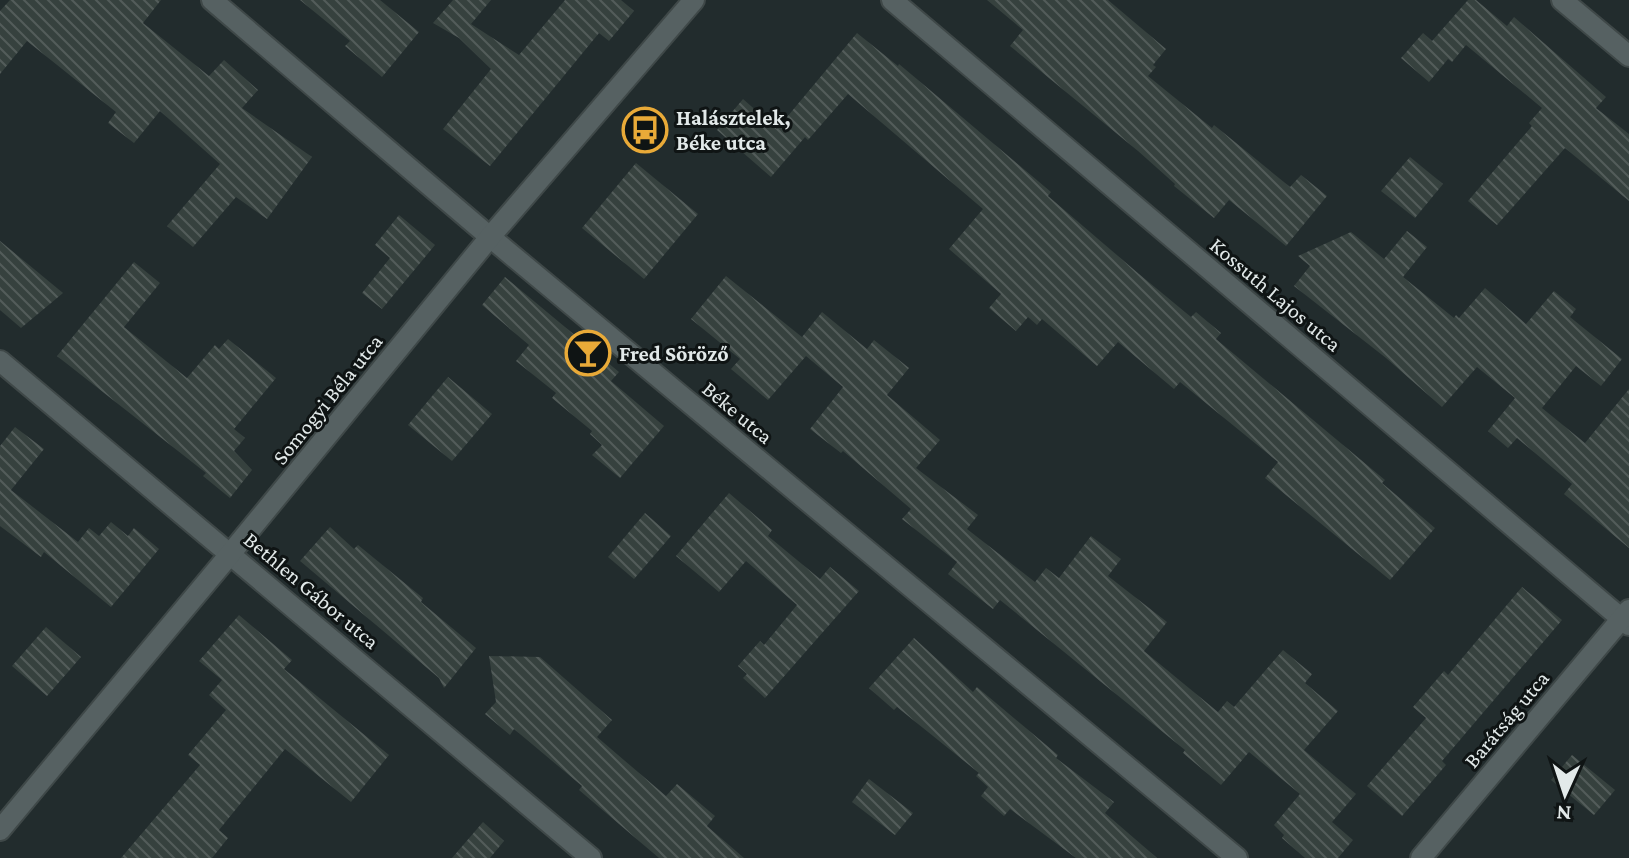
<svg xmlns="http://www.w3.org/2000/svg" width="1629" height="858" font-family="'Crimson Pro',serif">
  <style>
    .building { fill: url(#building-back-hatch) }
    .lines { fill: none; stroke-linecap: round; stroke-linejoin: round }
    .minor-casing { stroke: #3f4848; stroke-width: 24 }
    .minor { stroke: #566162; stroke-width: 20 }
    .labels { text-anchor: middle; stroke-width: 6; stroke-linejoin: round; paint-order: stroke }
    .poi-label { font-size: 22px; font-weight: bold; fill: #e2e9e9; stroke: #0f1414; text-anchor: start }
    .street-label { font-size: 22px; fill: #e2e9e9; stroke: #0f1414 }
  </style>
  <defs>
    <pattern id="building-back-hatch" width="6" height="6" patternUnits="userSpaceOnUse" patternTransform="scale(2)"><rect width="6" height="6" fill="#36413e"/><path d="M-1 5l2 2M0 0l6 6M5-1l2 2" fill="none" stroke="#535c5a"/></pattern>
  </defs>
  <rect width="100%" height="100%" fill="#222c2d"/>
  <!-- building -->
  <g class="building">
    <polygon points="10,0 161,0 143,23 209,76 224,60 258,90 242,108 312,157 267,219 236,197 193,247 167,226 220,164 160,111 134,143 108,123 116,112 27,41 0,74 0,11"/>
    <polygon points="300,0 380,0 419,32 382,77 345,46 350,41"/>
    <polygon points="453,0 491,0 471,24 519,55 565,0 621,0 634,11 609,41 599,33 490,166 443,129 491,69 459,38 433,23"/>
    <polygon points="987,0 1108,0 1166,49 1153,65 1156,67 1148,76 1212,128 1214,125 1290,187 1301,175 1327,196 1286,246 1229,200 1214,218 1174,186 1175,184 1138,151 1010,46 1023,30"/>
    <polygon points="1468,0 1476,0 1507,26 1514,17 1606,97 1596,108 1629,134 1629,201 1565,148 1497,225 1468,201 1532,126 1529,123 1542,108 1466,45 1452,62 1448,59 1429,82 1401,58 1423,33 1432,41"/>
    <polygon points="857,33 898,66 899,64 1051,192 1048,196 1139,274 1191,317 1196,312 1221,333 1216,339 1385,480 1382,483 1435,528 1390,580 1265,478 1278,462 1180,382 1174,389 1118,342 1097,366 1042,319 1037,325 1028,317 1016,331 989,308 1001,294 949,249 983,209 848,94 808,140 805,137 771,177 717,130 743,99 777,129"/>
    <polygon points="1410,157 1443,184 1415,218 1381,191"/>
    <polygon points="636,163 698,214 644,279 582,228"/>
    <polygon points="399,215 435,245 382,309 362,293 390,258 375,245"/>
    <polygon points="1407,231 1427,247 1403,277 1454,318 1456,315 1459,318 1485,288 1526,324 1554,291 1576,309 1570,317 1622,359 1601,386 1576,366 1542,408 1585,443 1629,389 1629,548 1564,494 1572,484 1517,438 1508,448 1488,431 1515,398 1477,367 1442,407 1386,358 1294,286 1310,266 1298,256 1351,232 1384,259"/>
    <polygon points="0,241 63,293 21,328 0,310"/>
    <polygon points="134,262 160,283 124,327 187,378 215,345 219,349 228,339 276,378 234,429 245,438 234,451 252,470 230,498 203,476 206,473 57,356"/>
    <polygon points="726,276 802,337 822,312 867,349 874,340 909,368 887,395 940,440 916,468 978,515 967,529 1035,582 1046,568 1059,578 1091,536 1121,559 1108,576 1167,622 1144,651 1218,712 1227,701 1234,707 1283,650 1312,674 1305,683 1338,711 1304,750 1356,794 1332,822 1353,840 1338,858 1305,858 1282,838 1284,835 1274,825 1300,794 1249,752 1221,785 1183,753 1185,750 1000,600 993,609 948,574 957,562 902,519 911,509 843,451 841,453 810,429 843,387 806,356 768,400 731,369 740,359 691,319"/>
    <polygon points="505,277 619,372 611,381 664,426 620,478 592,455 602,445 590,434 592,431 552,398 556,393 516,361 529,345 482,305"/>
    <polygon points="448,377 492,414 452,461 408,425"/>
    <polygon points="15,427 44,449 11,490 78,542 89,528 99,536 111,522 128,536 134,528 159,549 111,607 44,552 41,557 0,526 0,446"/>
    <polygon points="729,493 772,530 768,536 820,579 830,567 859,591 765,698 743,678 747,674 738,666 760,641 764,645 797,605 746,561 719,592 676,556"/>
    <polygon points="645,513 671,536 634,579 608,557"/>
    <polygon points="330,527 354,549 358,545 423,598 421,602 476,648 444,688 439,678 300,561"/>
    <polygon points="1522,587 1562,620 1442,761 1446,765 1402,816 1367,786 1426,718 1413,707 1444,671 1448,675"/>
    <polygon points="239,615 292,660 284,669 389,755 351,802 285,749 219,830 228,838 212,858 121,858 200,765 188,755 226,710 209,695 222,680 199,661"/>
    <polygon points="46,627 81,657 47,696 12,666"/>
    <polygon points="914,638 973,692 977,687 1058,755 1056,758 1114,802 1105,813 1157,858 1076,858 1010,809 1004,816 981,796 988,787 976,776 979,773 897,707 894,710 869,688"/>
    <polygon points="489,656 540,657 612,720 597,737 666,796 677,784 715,816 707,826 744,858 659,858 579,790 582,786 514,729 510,735 485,714 496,702"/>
    <polygon points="1572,755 1615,790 1594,815 1551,780"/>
    <polygon points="869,779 913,813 895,835 852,802"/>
    <polygon points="483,822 504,841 490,858 452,858"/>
  </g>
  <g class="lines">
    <!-- minor casing -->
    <g class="minor-casing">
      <g id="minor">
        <polyline points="212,0 490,237 1237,858"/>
        <polyline points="892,0 1629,625"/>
        <polyline points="1562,0 1629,56"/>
        <polyline points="0,361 591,858"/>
        <polyline points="0,830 231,553 490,237 694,0"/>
        <polyline points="1421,858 1629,610"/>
      </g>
    </g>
    <!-- minor -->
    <use href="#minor" class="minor"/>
  </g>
  <!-- icons -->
  <defs>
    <g id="bus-ring" transform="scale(2.3)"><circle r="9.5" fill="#0f1414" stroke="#e9aa38" stroke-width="1.5"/><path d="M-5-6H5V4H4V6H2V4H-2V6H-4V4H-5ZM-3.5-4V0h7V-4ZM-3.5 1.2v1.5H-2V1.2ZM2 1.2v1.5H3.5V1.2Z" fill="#e9aa38"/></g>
    <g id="bar-ring" transform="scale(2.3)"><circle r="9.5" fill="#0f1414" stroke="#e9aa38" stroke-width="1.5"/><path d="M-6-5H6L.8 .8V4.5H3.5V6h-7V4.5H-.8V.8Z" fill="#e9aa38"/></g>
  </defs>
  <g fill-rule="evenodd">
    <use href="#bus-ring" x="645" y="130"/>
    <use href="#bar-ring" x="588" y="353"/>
  </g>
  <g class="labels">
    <!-- poi labels -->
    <g class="poi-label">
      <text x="676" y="125">Halásztelek,<tspan x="676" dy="25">Béke utca</tspan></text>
      <text x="619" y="361">Fred Söröző</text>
    </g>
    <!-- street labels -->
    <g class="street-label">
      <text transform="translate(1276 294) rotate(40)" y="8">Kossuth Lajos utca</text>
      <text transform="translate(327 399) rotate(-51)" y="8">Somogyi Béla utca</text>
      <text transform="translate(738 412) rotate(40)" y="8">Béke utca</text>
      <text transform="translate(312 590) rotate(40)" y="8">Bethlen Gábor utca</text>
      <text transform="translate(1506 719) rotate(-50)" y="8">Barátság utca</text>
    </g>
  </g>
  <!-- north arrow -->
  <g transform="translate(1565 794) rotate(183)" stroke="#0f1414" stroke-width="6" paint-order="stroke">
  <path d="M0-6L14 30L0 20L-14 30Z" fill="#e2e9e9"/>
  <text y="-12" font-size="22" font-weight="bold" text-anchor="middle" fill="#e2e9e9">N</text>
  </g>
</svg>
